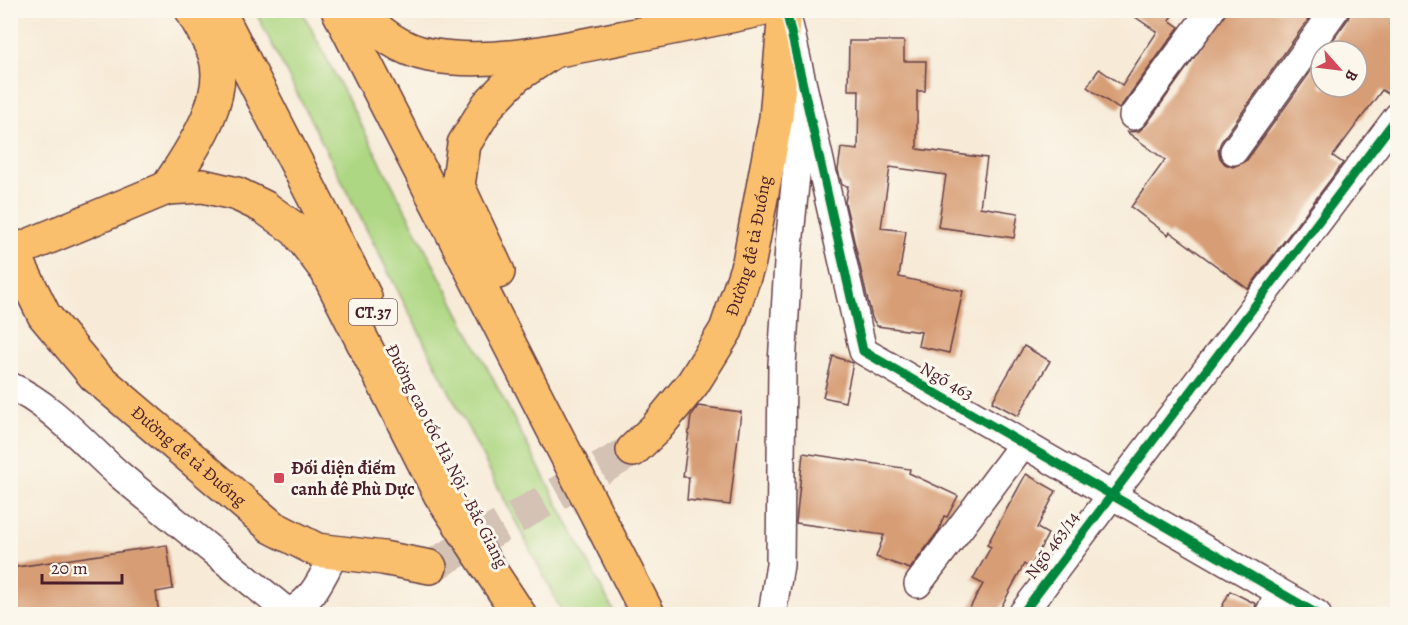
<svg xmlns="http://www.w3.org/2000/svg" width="1408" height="625" font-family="Alegreya,serif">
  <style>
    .green { fill: #add782; stroke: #7c7b56; stroke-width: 1.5 }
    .building { fill: #d79d74 }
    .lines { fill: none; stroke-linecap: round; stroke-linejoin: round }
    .primary-tunnel { stroke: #d4c2b5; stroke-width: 33; stroke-dasharray: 33 16; stroke-linecap: butt }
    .minor-casing { stroke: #643e45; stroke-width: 30 }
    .primary-casing { stroke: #643e45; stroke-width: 36 }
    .motorway-casing { stroke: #643e45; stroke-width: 36 }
    .minor { stroke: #fff; stroke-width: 27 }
    .primary { stroke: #f9bf6d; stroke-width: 33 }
    .motorway { stroke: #f9bf6d; stroke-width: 33 }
    .cycleway-casing { stroke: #fbf7ec; stroke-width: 13 }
    .cycleway { stroke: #00873e; stroke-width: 9 }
    .poi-dot { fill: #d1495b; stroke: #fbf7ec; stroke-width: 2 }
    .labels { text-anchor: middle; stroke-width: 6; stroke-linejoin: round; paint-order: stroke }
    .shield { fill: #fbf7ec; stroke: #7f6065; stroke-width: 1.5 }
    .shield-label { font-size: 16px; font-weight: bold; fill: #4a1f2b }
    .street-label { font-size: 18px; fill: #4a1f2b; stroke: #fbf7ec }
    .poi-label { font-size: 18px; font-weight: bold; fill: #4a1f2b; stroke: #fbf7ec; text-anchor: start }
  </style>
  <rect width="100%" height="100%" fill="#fbf7ec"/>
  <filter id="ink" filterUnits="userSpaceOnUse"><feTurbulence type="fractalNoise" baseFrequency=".0167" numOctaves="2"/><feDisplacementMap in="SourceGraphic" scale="12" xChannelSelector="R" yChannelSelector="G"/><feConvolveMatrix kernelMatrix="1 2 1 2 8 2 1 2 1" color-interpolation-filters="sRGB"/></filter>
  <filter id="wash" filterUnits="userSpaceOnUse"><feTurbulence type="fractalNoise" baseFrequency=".008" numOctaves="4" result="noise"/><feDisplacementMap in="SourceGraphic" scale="24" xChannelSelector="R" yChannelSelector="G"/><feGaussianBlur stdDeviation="1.35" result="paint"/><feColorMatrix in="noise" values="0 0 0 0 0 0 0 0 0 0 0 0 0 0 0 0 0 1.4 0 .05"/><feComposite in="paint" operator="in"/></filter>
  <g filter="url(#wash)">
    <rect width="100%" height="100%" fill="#f7ebd8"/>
    <!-- green -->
    <polygon class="green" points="255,11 302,11 615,614 563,614"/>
    <g id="blocks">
      <!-- building -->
      <g class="building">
        <polygon points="1125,10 1176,10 1169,20 1179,27 1119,109 1087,87 1099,69 1122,85 1157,32"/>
        <polygon points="1228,10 1315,10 1221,142 1218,150 1220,158 1225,164 1233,167 1247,160 1321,57 1321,87 1357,87 1357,51 1325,51 1348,19 1351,10 1398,10 1398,100 1382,90 1333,156 1343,163 1248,289 1170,232 1168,235 1131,207 1165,160 1127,132 1139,131 1146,125"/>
        <polygon points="849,41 904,41 904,61 926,61 925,91 917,91 917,149 987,158 980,207 1018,213 1014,238 938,227 946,175 890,167 881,228 906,231 899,277 963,291 949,353 918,346 921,332 877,326 872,318 845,202 848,186 842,185 838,170 841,148 858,150 859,90 848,90"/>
        <polygon points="1024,346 1050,361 1018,416 992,402"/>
        <polygon points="833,356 853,363 845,402 823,397"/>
        <polygon points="698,406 741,412 730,505 687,500 689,477 683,477 691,416"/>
        <polygon points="803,453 910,469 909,473 958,496 947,517 944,516 939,530 910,569 876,557 884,535 796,523"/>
        <polygon points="1026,474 1056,491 1037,528 1048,534 1030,568 1024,564 997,615 966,615 983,584 973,579 991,547 987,545"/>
        <polygon points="167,545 173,589 156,592 159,615 10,615 10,568"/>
        <polygon points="1230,591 1256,604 1253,615 1218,615"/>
      </g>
    </g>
  </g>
  <g filter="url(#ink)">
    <use href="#blocks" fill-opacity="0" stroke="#643e45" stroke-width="1.5"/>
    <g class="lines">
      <!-- primary-tunnel -->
      <polyline class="primary-tunnel" points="430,567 633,450"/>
      <!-- minor casing -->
      <g class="minor-casing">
        <g id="minor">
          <polyline points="789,24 863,351 1317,614"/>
          <polyline points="1133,116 1211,10"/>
          <polyline points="1234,151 1335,10"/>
          <path d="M10,386C53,405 86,446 121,476C176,522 233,567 289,613"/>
          <polyline points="918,584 1023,444"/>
          <path d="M282,614C311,607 323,576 335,552"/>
          <polyline points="772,614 780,565 782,365 789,246 802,113"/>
          <polyline points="1022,614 1398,116"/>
          <polyline points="1269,614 1279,593"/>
        </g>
      </g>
      <!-- primary casing -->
      <g class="primary-casing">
        <g id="primary">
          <path id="s1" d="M10,252H13L44,315L94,375L272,527L317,550L383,558L430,567"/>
          <path id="s2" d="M633,450L656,428L693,383L726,330L749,262L776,118L785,10"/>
        </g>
      </g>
      <!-- motorway casing -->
      <g class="motorway-casing">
        <g id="motorway">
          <polyline points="218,10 365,297"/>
          <polyline points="338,10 648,614"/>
          <path d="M362,10C375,33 403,50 429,55C489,66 555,51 615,39C663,30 711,20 759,10"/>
          <path d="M167,188C190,153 231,96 214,52C208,38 199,24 192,10"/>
          <polyline points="13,252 167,188 203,186 237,194 264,207 296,230 327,271 440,494 519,614"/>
          <polyline points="498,272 458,186 464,144 488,105 516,76 554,51"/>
        </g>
      </g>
      <!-- minor -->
      <use href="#minor" class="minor"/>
      <!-- primary -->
      <use href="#primary" class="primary"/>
      <!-- motorway -->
      <use href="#motorway" class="motorway"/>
      <!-- cycleway casing -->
      <g class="cycleway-casing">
        <g id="cycleway">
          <polyline points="786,10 863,351 1317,614"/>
          <polyline points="1022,614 1398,116"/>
        </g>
      </g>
      <!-- cycleway -->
      <use href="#cycleway" class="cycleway"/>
    </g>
  </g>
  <!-- markers -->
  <rect class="poi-dot" x="273" y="472" width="12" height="12" rx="3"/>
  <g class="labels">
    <!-- shield labels -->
    <rect class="shield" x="349" y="299" width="48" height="26" rx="4.5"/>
    <g class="shield-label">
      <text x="373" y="318">CT.37</text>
    </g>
    <!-- street labels -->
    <g class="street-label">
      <text dy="6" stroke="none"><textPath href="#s2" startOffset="240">Đường đê tả Đuống</textPath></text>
      <text transform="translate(947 381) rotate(30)" y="6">Ngõ 463</text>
      <text dy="6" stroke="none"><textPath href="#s1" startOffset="276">Đường đê tả Đuống</textPath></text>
      <text transform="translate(447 456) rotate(63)" y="6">Đường cao tốc Hà Nội - Bắc Giang</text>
      <text transform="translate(1052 545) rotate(-54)" y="6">Ngõ 463/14</text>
    </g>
    <!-- poi labels -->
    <g class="poi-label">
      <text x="291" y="474">Đối diện điếm<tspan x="291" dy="21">canh đê Phù Dực</tspan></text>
    </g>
  </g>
  <!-- margin -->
  <rect width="1408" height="625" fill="none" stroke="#fbf7ec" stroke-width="36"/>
  <!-- north arrow -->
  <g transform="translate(1339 69) rotate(118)"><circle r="28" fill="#fbf7ec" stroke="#b4a19f" stroke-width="1.5"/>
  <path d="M0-4.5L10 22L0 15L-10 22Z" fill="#d1495b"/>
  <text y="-9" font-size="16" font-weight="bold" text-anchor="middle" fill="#4a1f2b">B</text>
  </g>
  <!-- scale -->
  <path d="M42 574v9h80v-9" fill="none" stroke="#4a1f2b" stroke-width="3"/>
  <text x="51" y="574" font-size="18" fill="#4a1f2b" stroke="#fbf7ec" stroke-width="4.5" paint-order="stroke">20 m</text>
</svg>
